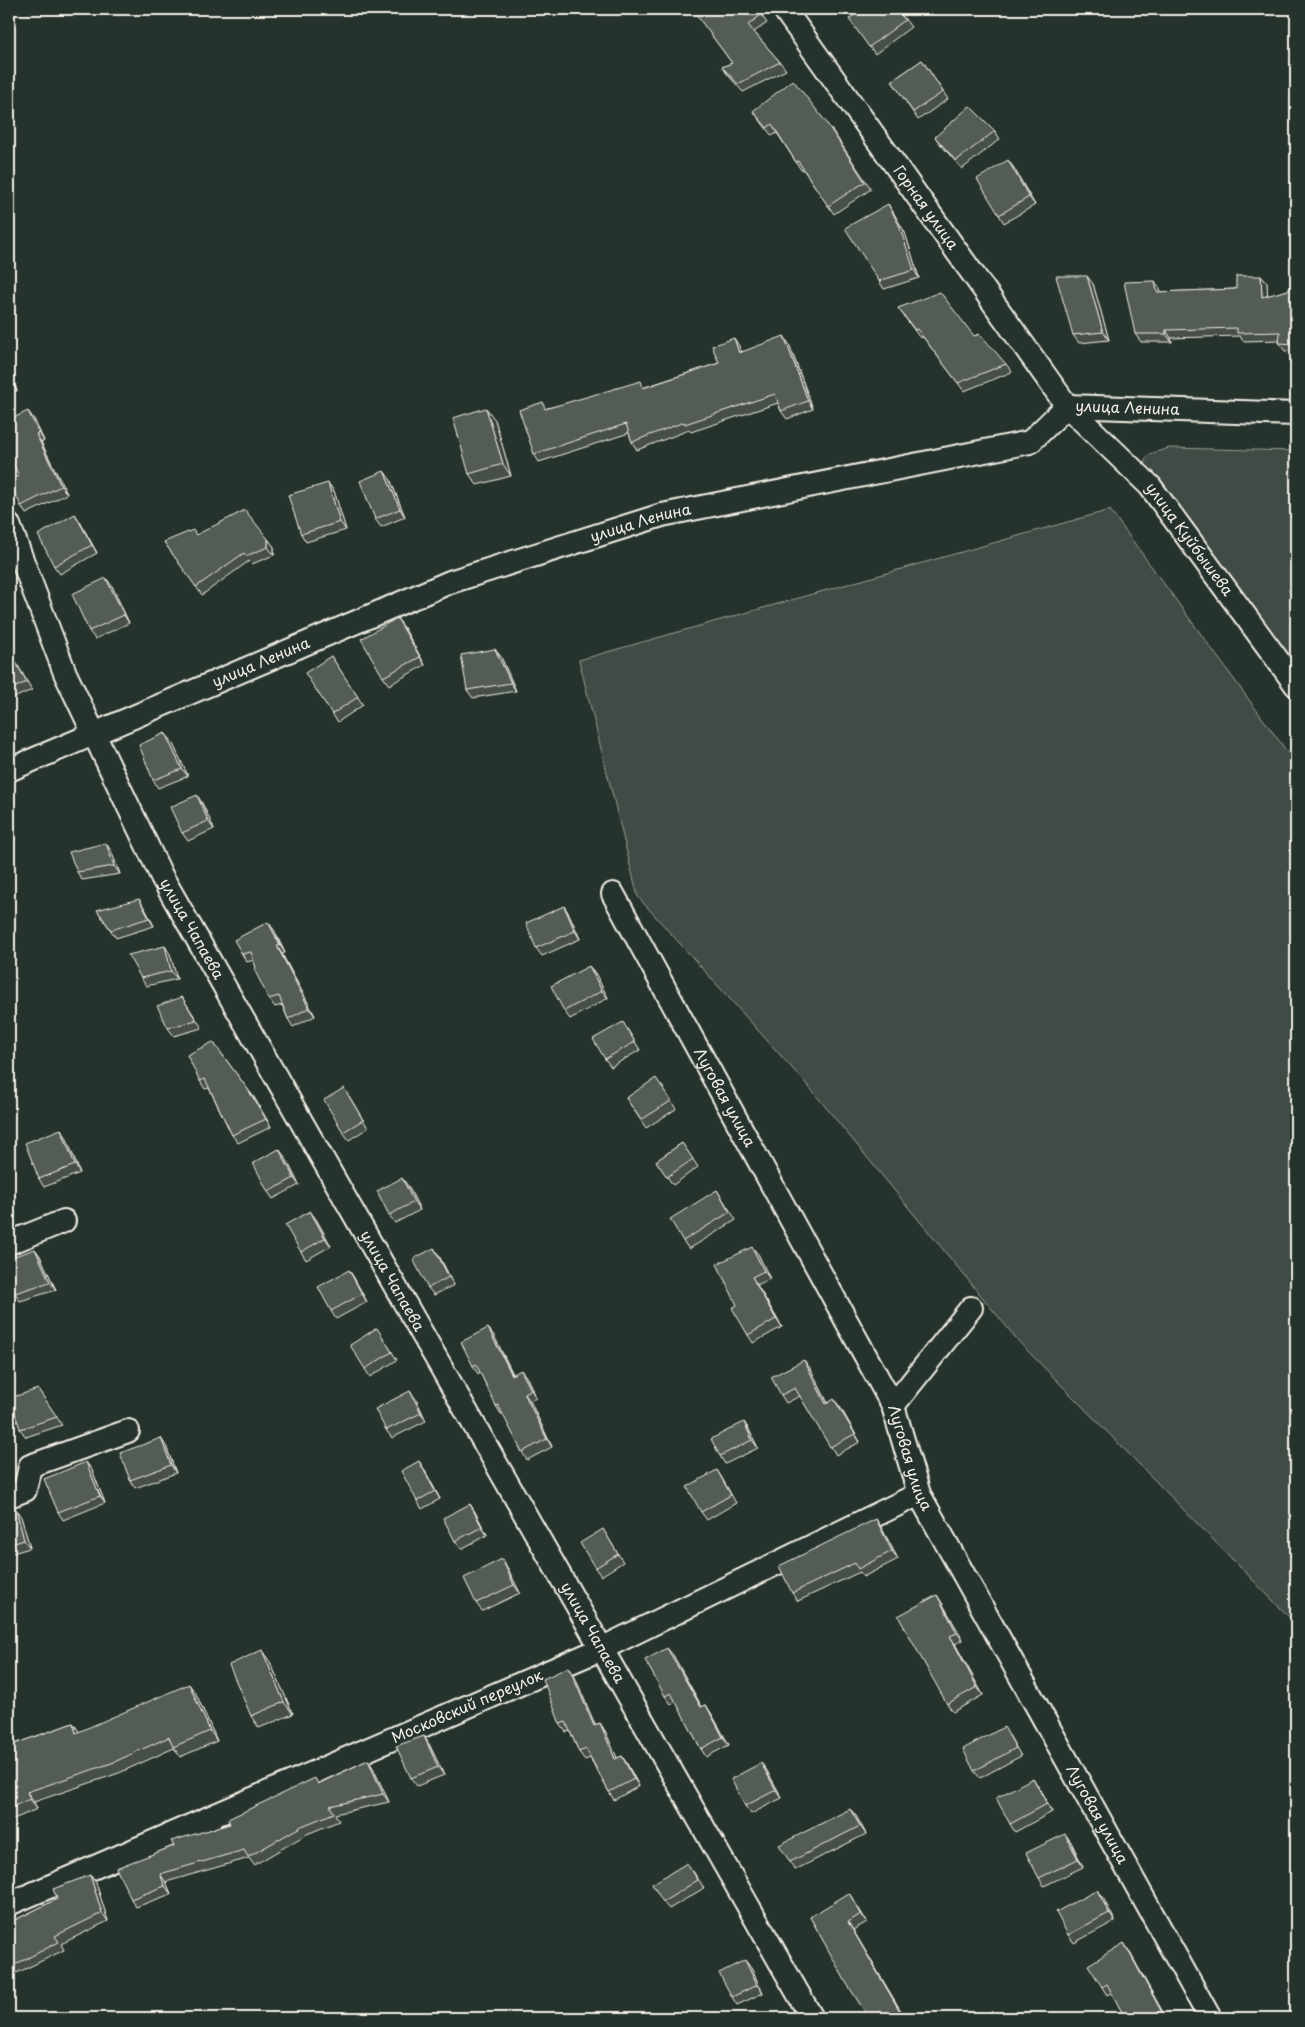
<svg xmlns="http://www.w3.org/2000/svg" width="1305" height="2027" font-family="'Playpen Sans',sans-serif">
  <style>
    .green { fill: #414b45; stroke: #9a9e96 }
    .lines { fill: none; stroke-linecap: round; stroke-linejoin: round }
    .minor-casing { stroke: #f4f1e8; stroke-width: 26 }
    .minor { stroke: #26332d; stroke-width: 22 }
    .wall { fill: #474f49; stroke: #f4f1e8 }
    .shaded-wall { fill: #39403c; stroke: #f4f1e8 }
    .building { fill: #525c55; stroke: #f4f1e8 }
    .labels { text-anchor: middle; stroke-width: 4.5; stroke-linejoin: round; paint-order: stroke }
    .street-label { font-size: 15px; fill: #f4f1e8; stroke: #26332d }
  </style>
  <rect width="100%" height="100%" fill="#26332d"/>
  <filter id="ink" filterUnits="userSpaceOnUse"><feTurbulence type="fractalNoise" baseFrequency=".02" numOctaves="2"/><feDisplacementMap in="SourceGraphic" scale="10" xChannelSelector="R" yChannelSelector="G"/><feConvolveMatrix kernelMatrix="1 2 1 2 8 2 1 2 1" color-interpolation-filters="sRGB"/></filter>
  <g filter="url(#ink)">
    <!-- green -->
    <g class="green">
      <polygon points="1169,448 1296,451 1296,586 1288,590 1296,607 1296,667 1146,467 1145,460 1150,454"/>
      <polygon points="1110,510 1296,764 1296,1624 1020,1343 810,1088 638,897 579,660"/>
    </g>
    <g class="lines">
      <!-- minor casing -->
      <g class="minor-casing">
        <g id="minor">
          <path id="s1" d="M784,9L1067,406L1150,486L1296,685"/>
          <path id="s2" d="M9,525L65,673L162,877L812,2018"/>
          <path id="s3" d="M9,770L450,582L662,515L1030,442L1067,406L1296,414"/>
          <path id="s4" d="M613,894L893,1406L919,1494L1210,2018"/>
          <polyline points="9,1243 64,1221"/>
          <polyline points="893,1406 971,1308"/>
          <polyline points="9,1496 25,1490 30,1466 128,1431"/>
          <path id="s5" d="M9,1904L601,1649L919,1494"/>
        </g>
      </g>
      <!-- minor -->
      <use href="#minor" class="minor"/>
    </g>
    <!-- wall -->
    <g class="wall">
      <polygon points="688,9 757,9 767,23 754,32 780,62 786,70 743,92 728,75 722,67 732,63 693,10 690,12"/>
      <polygon points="897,9 911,27 875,54 849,19"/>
      <polygon points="922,60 948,99 918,120 892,81"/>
      <polygon points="753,111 832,130 871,189 834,214 803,169 801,170 777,133 772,136"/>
      <polygon points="995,131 1000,139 962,169 941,145 935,137"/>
      <polygon points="1008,160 1035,205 1004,223 999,215"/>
      <polygon points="888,204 893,212 905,233 919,278 884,289 879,281"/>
      <polygon points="1261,276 1267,283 1267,296 1296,288 1296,352 1285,351 1279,343 1279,340 1243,341 1240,336 1171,338 1172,342 1141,342 1135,334 1160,289 1161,292 1236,289"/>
      <polygon points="1093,284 1109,340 1079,343 1073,335"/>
      <polygon points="898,308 1006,364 1012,372 964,391 923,337 920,338"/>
      <polygon points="789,344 813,409 787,419 781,411 778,403 691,432 689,430 637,450 632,442 629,433 539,462 534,454 547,408 645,387 719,363 739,346 741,352"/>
      <polygon points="9,369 17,391 9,394"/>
      <polygon points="34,419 44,441 41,442 67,494 26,514 21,506 19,476"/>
      <polygon points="495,420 511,476 477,485 469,474"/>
      <polygon points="390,479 405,517 381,527 375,519"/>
      <polygon points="328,483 334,491 346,530 306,542 301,534"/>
      <polygon points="75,514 80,522 97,553 60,574 54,566"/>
      <polygon points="196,535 268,539 274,547 274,555 252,564 249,561 202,595 164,542"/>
      <polygon points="112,586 129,623 95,639 89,631"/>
      <polygon points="403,626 425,665 389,685 383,677"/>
      <polygon points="495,649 501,657 516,691 473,698 467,690"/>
      <polygon points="9,650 32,690 9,700"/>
      <polygon points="331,656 363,705 338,722 332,714"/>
      <polygon points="171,740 188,776 158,788 153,780"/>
      <polygon points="202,803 214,829 188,841 182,833"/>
      <polygon points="111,851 120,874 82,880 77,872"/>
      <polygon points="564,906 569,914 580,939 542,956 536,948"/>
      <polygon points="144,907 154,926 116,938 97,910"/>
      <polygon points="268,922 274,930 285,953 282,954 315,1016 293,1027 288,1019 282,1005 275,1007 269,999 254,960 247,962 242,954"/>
      <polygon points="170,954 177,979 146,986 141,978"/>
      <polygon points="595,973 608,998 570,1019 564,1011"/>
      <polygon points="182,997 202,1028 174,1036 168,1028"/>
      <polygon points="628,1030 640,1050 611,1067 605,1059"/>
      <polygon points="213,1042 255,1099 271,1127 238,1143 232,1135 209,1088 205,1089 200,1081"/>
      <polygon points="662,1086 676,1109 646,1128 626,1098"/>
      <polygon points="349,1096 368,1128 349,1140 343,1132"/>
      <polygon points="61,1129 66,1137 80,1173 44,1187 39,1179"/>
      <polygon points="682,1143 698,1167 673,1185 656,1161"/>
      <polygon points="285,1157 299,1185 273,1199 268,1192"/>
      <polygon points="9,1185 14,1199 9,1201"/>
      <polygon points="408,1186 420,1210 395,1223 389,1215"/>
      <polygon points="717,1190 736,1220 689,1249 683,1241"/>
      <polygon points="316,1219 331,1246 306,1260 301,1252"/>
      <polygon points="434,1248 439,1256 454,1285 434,1295 428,1288"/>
      <polygon points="35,1249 40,1256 56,1290 20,1301 15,1293"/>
      <polygon points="758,1254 770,1279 757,1285 782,1327 753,1343 748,1335 737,1305"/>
      <polygon points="349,1270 354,1278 367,1302 336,1319 331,1311"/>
      <polygon points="488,1328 494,1336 513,1374 527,1378 536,1398 530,1401 552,1447 527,1460 522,1452 503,1413 501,1414 496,1406 480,1372 478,1374 473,1366"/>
      <polygon points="382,1336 397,1360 370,1377 365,1369"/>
      <polygon points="810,1368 828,1403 840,1407 860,1442 836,1455 800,1396 786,1403 781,1395"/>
      <polygon points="38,1389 62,1425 26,1437 20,1429"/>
      <polygon points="416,1399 426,1421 392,1438 386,1430"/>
      <polygon points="744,1422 749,1430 758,1448 725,1464 720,1456"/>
      <polygon points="166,1446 176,1473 135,1488 130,1480"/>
      <polygon points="419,1461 424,1469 440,1499 422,1509 417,1501"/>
      <polygon points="92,1470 105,1503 63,1520 58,1512"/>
      <polygon points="717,1470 722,1478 736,1503 707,1520 701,1512"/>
      <polygon points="470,1504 475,1512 487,1535 461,1549 455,1541"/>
      <polygon points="9,1511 21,1517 30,1548 9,1554"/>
      <polygon points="876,1519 881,1527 898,1559 863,1577 860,1572 798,1601 792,1593"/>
      <polygon points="603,1529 623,1562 601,1576 595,1568"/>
      <polygon points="507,1567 520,1593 482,1611 476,1603"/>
      <polygon points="937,1595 942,1603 963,1640 955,1644 983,1695 953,1712 947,1704"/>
      <polygon points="673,1655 702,1707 706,1705 711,1713 729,1745 706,1757 701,1749 676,1701 671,1704 665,1696"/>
      <polygon points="270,1662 293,1714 259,1728 251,1716"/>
      <polygon points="574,1675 595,1725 600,1723 605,1731 617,1758 622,1756 627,1764 639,1786 614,1800 609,1792 590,1758 585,1760 579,1752 570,1731 566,1732 560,1724"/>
      <polygon points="196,1694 217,1741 180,1757 174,1748 119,1773 34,1802 37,1809 9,1821 9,1746 73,1723 79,1732"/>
      <polygon points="1009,1735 1021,1756 980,1778 974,1771"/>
      <polygon points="429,1744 444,1775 417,1786 411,1778"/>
      <polygon points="368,1760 373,1768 389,1802 335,1814 339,1821 307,1834 254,1865 249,1858 166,1882 171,1894 136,1907 131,1899 174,1846 230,1824"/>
      <polygon points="761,1763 767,1771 782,1798 751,1814 745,1806"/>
      <polygon points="1038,1786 1052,1812 1015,1832 1010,1824"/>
      <polygon points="850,1809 856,1816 866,1834 795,1870 790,1862"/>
      <polygon points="1065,1834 1071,1842 1083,1867 1044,1886 1039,1878"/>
      <polygon points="693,1871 704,1888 669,1909 663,1902"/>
      <polygon points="90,1875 96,1883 108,1921 61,1944 64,1950 21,1971 9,1976 9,1923 57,1899"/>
      <polygon points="1097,1890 1103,1898 1115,1921 1074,1943 1068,1935"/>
      <polygon points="854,1901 867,1922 853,1930 902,2013 905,2011 910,2018 869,2018 810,1917"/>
      <polygon points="1124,1943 1129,1951 1166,2018 1125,2018 1112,1992 1107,1995 1102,1987"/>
      <polygon points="751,1968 763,1993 737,2005 732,1997"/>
    </g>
    <!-- shaded-wall -->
    <g class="shaded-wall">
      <polygon points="1008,160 1014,168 1035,205 1029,197"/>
      <polygon points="888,204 893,212 905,233 919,278 914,270"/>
      <polygon points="1087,276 1093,284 1109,340 1103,332"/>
      <polygon points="1261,276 1267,283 1268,305 1262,297"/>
      <polygon points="1155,281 1160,289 1163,300 1157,292"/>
      <polygon points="1166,330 1171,338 1172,342 1166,334"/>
      <polygon points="784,336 789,344 813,409 808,401"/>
      <polygon points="734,338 739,346 744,361 739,353"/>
      <polygon points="9,369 17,391 12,383 9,376"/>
      <polygon points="486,408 495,420 511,476 503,464"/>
      <polygon points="28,411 34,419 44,441 39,433"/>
      <polygon points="36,434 41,442 67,494 61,486"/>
      <polygon points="384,471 390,479 405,517 400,509"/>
      <polygon points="328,483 334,491 346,530 340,522"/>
      <polygon points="75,514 80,522 97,553 92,545"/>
      <polygon points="268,539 274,547 274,555 268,547"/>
      <polygon points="106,578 112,586 129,623 124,615"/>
      <polygon points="397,618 403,626 425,665 420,657"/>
      <polygon points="495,649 501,657 516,691 511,683"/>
      <polygon points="165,733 171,740 188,776 182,769"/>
      <polygon points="197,795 202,803 214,829 208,821"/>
      <polygon points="106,843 111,851 120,874 114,866"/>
      <polygon points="139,899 144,907 154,926 149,918"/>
      <polygon points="564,906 569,914 580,939 575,931"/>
      <polygon points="268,922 274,930 285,953 280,945"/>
      <polygon points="165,946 170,954 177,979 171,971"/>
      <polygon points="277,946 282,954 315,1016 309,1008"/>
      <polygon points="589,966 595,973 608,998 602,991"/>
      <polygon points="249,1091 255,1099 271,1127 266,1119"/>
      <polygon points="61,1129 66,1137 80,1173 75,1165"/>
      <polygon points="279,1149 285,1157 299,1185 294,1178"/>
      <polygon points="402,1178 408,1186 420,1210 414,1202"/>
      <polygon points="9,1185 14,1199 9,1192"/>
      <polygon points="310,1211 316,1219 331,1246 325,1238"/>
      <polygon points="752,1247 758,1254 770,1279 764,1271"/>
      <polygon points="434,1248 439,1256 454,1285 449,1277"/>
      <polygon points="35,1249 40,1256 56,1290 50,1282"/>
      <polygon points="349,1270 354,1278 367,1302 362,1294"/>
      <polygon points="752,1277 757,1285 782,1327 776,1319"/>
      <polygon points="488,1328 494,1336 517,1383 512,1375"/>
      <polygon points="804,1360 810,1368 832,1412 826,1404"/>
      <polygon points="521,1370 527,1378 536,1398 531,1390"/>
      <polygon points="410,1391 416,1399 426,1421 421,1413"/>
      <polygon points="524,1393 530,1401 552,1447 547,1439"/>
      <polygon points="834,1399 840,1407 860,1442 855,1434"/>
      <polygon points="744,1422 749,1430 758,1448 752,1440"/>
      <polygon points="161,1438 166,1446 176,1473 171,1465"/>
      <polygon points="419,1461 424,1469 440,1499 435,1491"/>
      <polygon points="86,1462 92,1470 105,1503 100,1496"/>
      <polygon points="470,1504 475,1512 487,1535 482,1527"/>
      <polygon points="16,1509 21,1517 30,1548 24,1540"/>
      <polygon points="876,1519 881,1527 898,1559 892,1551"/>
      <polygon points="502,1559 507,1567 520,1593 514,1585"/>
      <polygon points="937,1595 942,1603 963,1640 957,1633"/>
      <polygon points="950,1636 955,1644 983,1695 977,1687"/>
      <polygon points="667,1648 673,1655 706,1715 701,1707"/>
      <polygon points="262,1650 270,1662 293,1714 284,1702"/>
      <polygon points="569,1667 574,1675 599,1734 594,1726"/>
      <polygon points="189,1684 196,1694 217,1741 210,1731"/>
      <polygon points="706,1705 711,1713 729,1745 723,1737"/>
      <polygon points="73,1723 80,1733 76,1733"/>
      <polygon points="600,1723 605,1731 621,1767 615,1759"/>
      <polygon points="424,1736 429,1744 444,1775 438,1767"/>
      <polygon points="622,1756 627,1764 639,1786 634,1779"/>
      <polygon points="368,1760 373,1768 389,1802 383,1794"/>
      <polygon points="761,1763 767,1771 782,1798 776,1790"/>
      <polygon points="1033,1778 1038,1786 1052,1812 1047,1804"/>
      <polygon points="27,1792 34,1802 37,1809 30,1799"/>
      <polygon points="850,1809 856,1816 866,1834 860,1826"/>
      <polygon points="1065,1834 1071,1842 1083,1867 1078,1859"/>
      <polygon points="160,1874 166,1882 171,1894 165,1886"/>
      <polygon points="90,1875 96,1883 108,1921 102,1913"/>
      <polygon points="1097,1890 1103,1898 1115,1921 1109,1913"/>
      <polygon points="849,1893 854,1901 867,1922 861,1914"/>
      <polygon points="848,1922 853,1930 905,2018 901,2013"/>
      <polygon points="1124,1943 1129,1951 1166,2018 1164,2016"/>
      <polygon points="745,1960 751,1968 763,1993 757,1985"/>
    </g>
    <!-- building -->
    <g class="building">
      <polygon points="692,9 757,9 761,15 748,25 780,62 738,84 722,67 732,63"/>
      <polygon points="862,9 897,9 905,20 869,47 849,19"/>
      <polygon points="922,60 943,92 913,112 892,81"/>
      <polygon points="793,80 826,122 865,182 828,206 798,161 796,162 772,124 767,128 753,111"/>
      <polygon points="970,106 995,131 956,161 935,137"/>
      <polygon points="1008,160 1029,197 999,215 977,179"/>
      <polygon points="888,204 899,225 914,270 879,281 845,228"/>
      <polygon points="1056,276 1087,276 1103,332 1073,335"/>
      <polygon points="1236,276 1261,276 1262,297 1296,288 1296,344 1279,343 1280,332 1237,333 1237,328 1166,330 1166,334 1135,334 1124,282 1155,281 1157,292 1236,289"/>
      <polygon points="940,292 974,336 980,334 1006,364 958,383 917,329 915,330 898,308"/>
      <polygon points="784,336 808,401 781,411 775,394 685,424 684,422 632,442 626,424 534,454 519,410 543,402 545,409 641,381 643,388 719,363 712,346 734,338 739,353"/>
      <polygon points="9,376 12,383 9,384"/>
      <polygon points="486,408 503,464 469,474 453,418"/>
      <polygon points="28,411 39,433 36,434 61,486 21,506 9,481 19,476 9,455 9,420"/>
      <polygon points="384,471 400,509 375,519 360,481"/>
      <polygon points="328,483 340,522 301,534 288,495"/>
      <polygon points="245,510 268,539 268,547 246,556 244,553 196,587 164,542 193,530 196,535"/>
      <polygon points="75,514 92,545 54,566 38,535"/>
      <polygon points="106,578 124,615 89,631 72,594"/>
      <polygon points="397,618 420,657 383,677 361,639"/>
      <polygon points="495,649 511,683 467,690 461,655"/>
      <polygon points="9,651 27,682 9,690"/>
      <polygon points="331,656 358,697 332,714 305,673"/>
      <polygon points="165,733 182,769 153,780 139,745"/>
      <polygon points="197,795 208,821 182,833 170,807"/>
      <polygon points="106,843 114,866 77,872 69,852"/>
      <polygon points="139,899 149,918 111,930 97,910"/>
      <polygon points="564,906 575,931 536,948 526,923"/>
      <polygon points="268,922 280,945 277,946 309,1008 288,1019 279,996 269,999 254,969 256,968 251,952 242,954 234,940"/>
      <polygon points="165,946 171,971 141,978 128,955"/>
      <polygon points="589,966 602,991 564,1011 551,986"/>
      <polygon points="182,997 196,1020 168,1028 157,1006"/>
      <polygon points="623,1022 635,1042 605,1059 593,1039"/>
      <polygon points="213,1042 249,1091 266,1119 232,1135 205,1079 200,1081 187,1055"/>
      <polygon points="656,1078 671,1101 641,1120 626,1098"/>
      <polygon points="344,1088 363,1120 343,1132 324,1100"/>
      <polygon points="61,1129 75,1165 39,1179 25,1143"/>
      <polygon points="682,1143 693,1159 667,1177 656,1161"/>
      <polygon points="279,1149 294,1178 268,1192 253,1163"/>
      <polygon points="402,1178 414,1202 389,1215 377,1191"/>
      <polygon points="717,1190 730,1212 683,1241 670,1219"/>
      <polygon points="310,1211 325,1238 301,1252 285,1225"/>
      <polygon points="752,1247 764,1271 752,1277 776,1319 748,1335 732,1308 737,1305 717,1264"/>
      <polygon points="434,1248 449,1277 428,1288 413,1259"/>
      <polygon points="35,1249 50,1282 15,1293 9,1278 9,1258"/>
      <polygon points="349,1270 362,1294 331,1311 318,1287"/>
      <polygon points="377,1328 392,1352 365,1369 350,1345"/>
      <polygon points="488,1328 512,1375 521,1370 531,1390 524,1393 547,1439 522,1452 498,1405 496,1406 476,1364 473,1366 461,1342"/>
      <polygon points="804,1360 826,1404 834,1399 855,1434 830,1447 795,1388 781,1395 771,1377"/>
      <polygon points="38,1389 57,1417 20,1429 10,1398"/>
      <polygon points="410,1391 421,1413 386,1430 375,1409"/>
      <polygon points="744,1422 752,1440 720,1456 711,1439"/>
      <polygon points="161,1438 171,1465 130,1480 120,1453"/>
      <polygon points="419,1461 435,1491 417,1501 401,1471"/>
      <polygon points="86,1462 100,1496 58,1512 44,1479"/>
      <polygon points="717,1470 731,1495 701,1512 687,1487"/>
      <polygon points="470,1504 482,1527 455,1541 443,1518"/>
      <polygon points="16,1509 24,1540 9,1545 9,1511"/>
      <polygon points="876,1519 892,1551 858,1569 855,1563 792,1593 779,1566"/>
      <polygon points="603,1529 618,1554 595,1568 580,1543"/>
      <polygon points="502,1559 514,1585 476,1603 464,1578"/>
      <polygon points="937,1595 957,1633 950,1636 977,1687 947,1704 898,1616"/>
      <polygon points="667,1648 701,1707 706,1705 723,1737 701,1749 671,1693 665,1696 645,1660"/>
      <polygon points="262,1650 284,1702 251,1716 229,1665"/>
      <polygon points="569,1667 594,1726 600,1723 615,1759 622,1756 634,1779 609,1792 586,1749 579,1752 566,1722 560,1724 543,1679"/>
      <polygon points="189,1684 210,1731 173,1747 169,1737 112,1763 27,1792 30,1799 9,1808 9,1746 73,1723 76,1733"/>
      <polygon points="1004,1727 1016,1748 974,1771 963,1749"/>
      <polygon points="424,1736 438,1767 411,1778 396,1746"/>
      <polygon points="368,1760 383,1794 330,1806 334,1813 302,1826 248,1857 244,1850 160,1874 165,1886 131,1899 116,1868 174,1846 171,1841 230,1824 228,1819 315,1778 318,1784"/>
      <polygon points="761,1763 776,1790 745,1806 731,1779"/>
      <polygon points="1033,1778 1047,1804 1010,1824 996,1798"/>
      <polygon points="850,1809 860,1826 790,1862 779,1845"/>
      <polygon points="1065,1834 1078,1859 1039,1878 1026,1853"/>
      <polygon points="687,1863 698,1880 663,1902 652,1884"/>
      <polygon points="90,1875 102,1913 55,1936 59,1942 16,1964 9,1966 9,1923 57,1899 53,1889"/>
      <polygon points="1097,1890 1109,1913 1068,1935 1056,1912"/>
      <polygon points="849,1893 861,1914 848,1922 901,2013 905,2011 909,2018 869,2018 847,1984 810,1917"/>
      <polygon points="1124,1943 1164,2016 1160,2018 1125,2018 1107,1984 1102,1987 1088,1965"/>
      <polygon points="745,1960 757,1985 732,1997 719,1973"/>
    </g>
  </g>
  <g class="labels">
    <!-- street labels -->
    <g class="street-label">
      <text dy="5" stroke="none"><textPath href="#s1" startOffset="244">Горная улица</textPath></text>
      <text dy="5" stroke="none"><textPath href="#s3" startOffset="1189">улица Ленина</textPath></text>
      <text dy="5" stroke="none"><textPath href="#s3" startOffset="679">улица Ленина</textPath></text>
      <text dy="5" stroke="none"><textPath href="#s1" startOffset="669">улица Куйбышева</textPath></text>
      <text dy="5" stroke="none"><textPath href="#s3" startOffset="274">улица Ленина</textPath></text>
      <text dy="5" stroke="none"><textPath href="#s2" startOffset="444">улица Чапаева</textPath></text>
      <text dy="5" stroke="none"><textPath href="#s4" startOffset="232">Луговая улица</textPath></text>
      <text dy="5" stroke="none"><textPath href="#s2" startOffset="849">улица Чапаева</textPath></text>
      <text dy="5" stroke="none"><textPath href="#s4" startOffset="638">Луговая улица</textPath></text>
      <text dy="5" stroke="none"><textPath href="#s2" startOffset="1254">улица Чапаева</textPath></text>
      <text dy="5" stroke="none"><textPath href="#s5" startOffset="499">Московский переулок</textPath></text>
      <text dy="5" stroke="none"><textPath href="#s4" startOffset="1042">Луговая улица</textPath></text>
    </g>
  </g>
  <!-- margin -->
  <rect width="1305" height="2027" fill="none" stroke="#26332d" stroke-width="30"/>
  <rect x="15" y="15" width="1275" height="1997" fill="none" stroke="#f4f1e8" stroke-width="2" filter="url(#ink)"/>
</svg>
